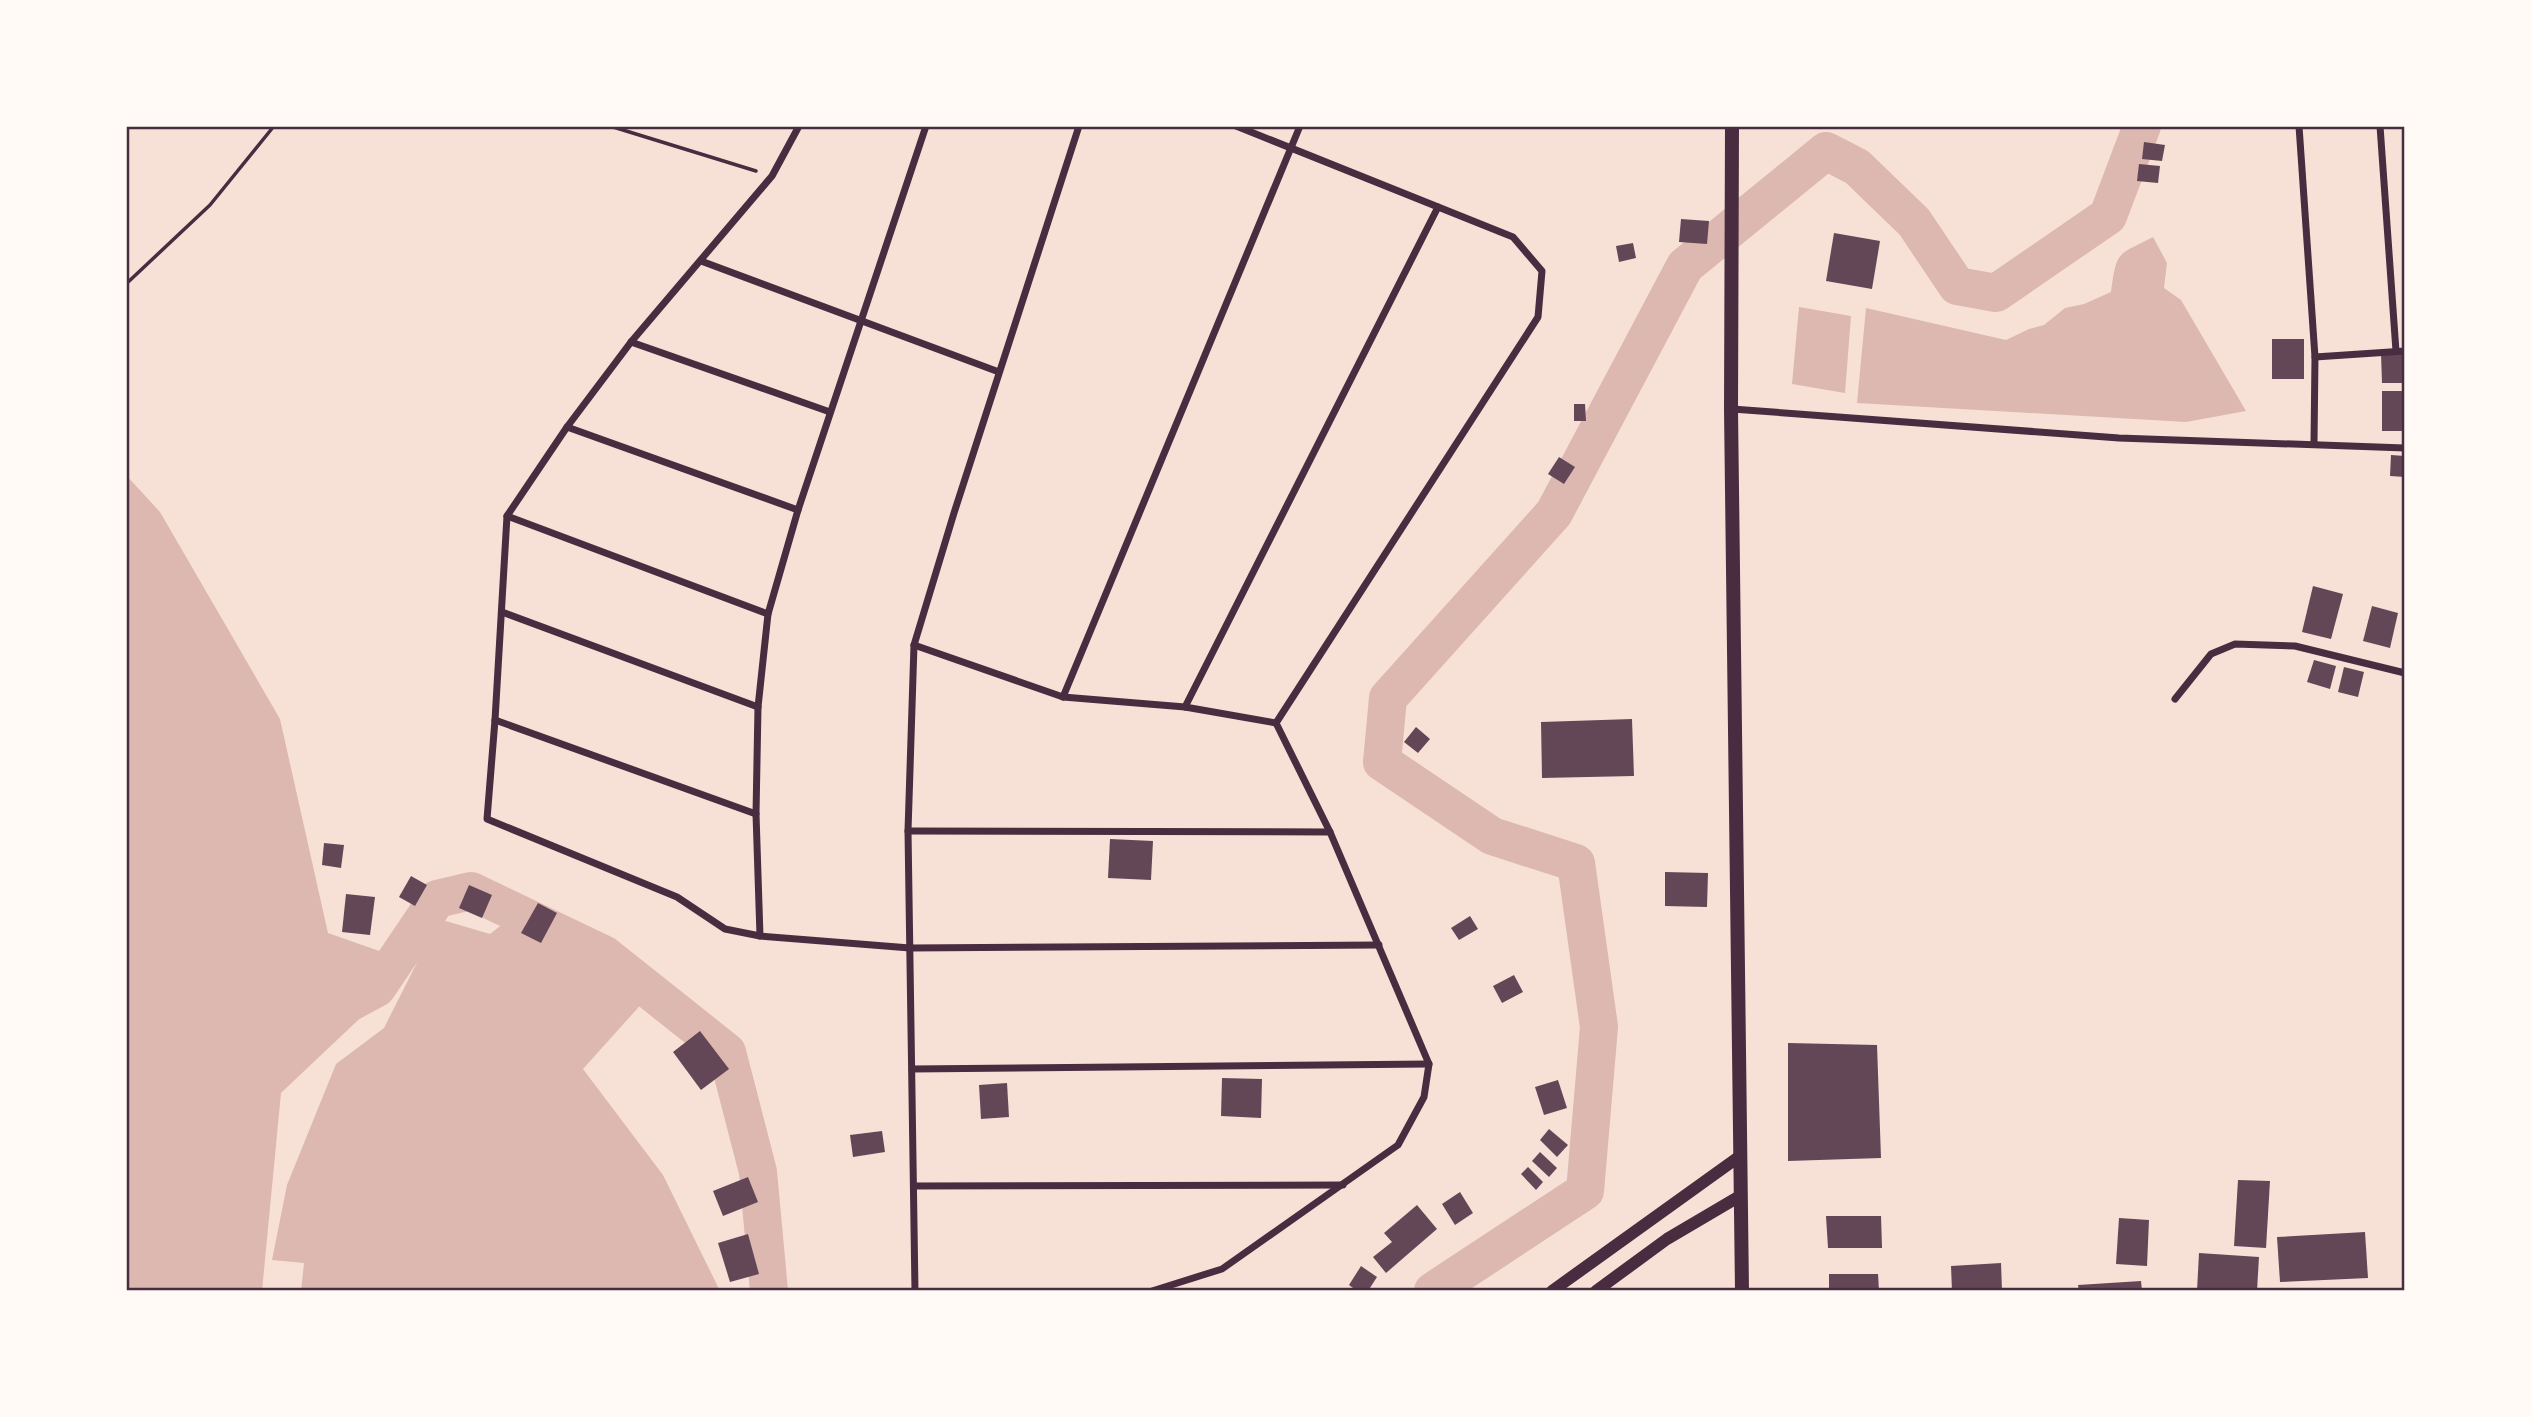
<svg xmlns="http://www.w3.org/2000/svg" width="2531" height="1417" font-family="Spectral,serif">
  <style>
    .water { fill: #dcb8b0 }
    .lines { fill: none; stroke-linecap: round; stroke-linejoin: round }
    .river { stroke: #dcb8b0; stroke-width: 38 }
    .building { fill: #644757 }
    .path { stroke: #4a2c40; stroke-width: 3.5 }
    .minor { stroke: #4a2c40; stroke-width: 7 }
    .tertiary { stroke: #4a2c40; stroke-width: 12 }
    .secondary { stroke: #4a2c40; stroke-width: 14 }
    .neatline { fill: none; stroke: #4a2c40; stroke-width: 2.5 }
  </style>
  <rect width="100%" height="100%" fill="#f7e1d7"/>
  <!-- water -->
  <g class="water">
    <path d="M2153,237L2167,263L2164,288L2181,300L2246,411L2186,422L1857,403L1866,308L2006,340L2029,329L2044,325L2065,308L2084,304L2111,292C2117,249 2117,256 2153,237Z"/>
    <polygon points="1799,307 1851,316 1845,393 1792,384"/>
    <polygon points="126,475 160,512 280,719 328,933 385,953 393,987 281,1093 262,1291 126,1291"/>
    <polygon points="530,918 612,960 654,990 583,1069 663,1175 720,1291 301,1291 304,1263 272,1260 287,1185 336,1064 384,1028 439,919 490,934 509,919"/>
  </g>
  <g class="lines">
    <!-- river -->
    <g class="river">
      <polyline points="349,1003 377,988 437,899 471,891 605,955 727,1052 758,1172 769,1291"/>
      <polyline points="1433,1291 1585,1191 1599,1027 1576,863 1492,836 1382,762 1388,698 1554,513 1685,266 1826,151 1857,167 1914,222 1957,286 1996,293 2108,216 2142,126"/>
    </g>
  </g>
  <!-- building -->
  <g class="building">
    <polygon points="2144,142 2165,145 2162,161 2142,159"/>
    <polygon points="2139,164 2160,166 2158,183 2137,181"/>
    <polygon points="1681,219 1709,221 1707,244 1679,242"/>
    <polygon points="1834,233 1880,241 1872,289 1826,281"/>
    <polygon points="1633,243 1636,258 1619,262 1616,246"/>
    <rect x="2272" y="339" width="32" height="40"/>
    <polygon points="2405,353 2405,383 2382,383 2381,354"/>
    <rect x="2382" y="391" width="23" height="40"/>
    <polygon points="1574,404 1585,404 1586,421 1574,421"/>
    <polygon points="2391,455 2405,456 2405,477 2390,476"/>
    <polygon points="1559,457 1575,467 1564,484 1548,474"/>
    <polygon points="2403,543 2405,543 2405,565 2402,565"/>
    <polygon points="2313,586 2343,594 2331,639 2302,632"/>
    <polygon points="2372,606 2398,613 2390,648 2363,641"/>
    <polygon points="2314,660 2336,666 2330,689 2307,682"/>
    <polygon points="2344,667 2364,672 2358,697 2338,692"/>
    <polygon points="1632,719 1634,776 1542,778 1541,722"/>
    <polygon points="1416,727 1430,739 1418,753 1404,742"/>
    <polygon points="1110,839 1153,841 1151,880 1108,878"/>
    <polygon points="324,843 344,845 341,868 322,865"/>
    <polygon points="1665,872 1708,873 1707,907 1665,906"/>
    <polygon points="411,876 427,885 415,906 399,897"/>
    <polygon points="469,885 492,895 482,918 459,908"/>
    <polygon points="346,894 375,897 370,935 342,932"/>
    <polygon points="538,903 557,913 541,943 521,933"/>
    <polygon points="1470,916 1478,929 1459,940 1451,928"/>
    <polygon points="1514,975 1523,992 1502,1003 1493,986"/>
    <polygon points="700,1031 729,1069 701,1090 673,1052"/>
    <polygon points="1788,1043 1877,1045 1881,1158 1788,1161"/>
    <polygon points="1222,1078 1262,1079 1261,1118 1221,1116"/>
    <polygon points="1558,1080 1567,1108 1544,1115 1535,1087"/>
    <polygon points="1007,1083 1009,1117 981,1119 979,1085"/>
    <polygon points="1549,1129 1568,1145 1557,1157 1540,1140"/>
    <polygon points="882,1131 885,1152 853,1157 850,1135"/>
    <polygon points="1540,1152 1557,1168 1549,1177 1532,1161"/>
    <polygon points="1528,1167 1543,1182 1536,1190 1521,1174"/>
    <polygon points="748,1177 758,1202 723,1216 713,1191"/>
    <polygon points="2238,1180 2270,1181 2266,1248 2234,1246"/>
    <polygon points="1460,1192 1473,1213 1455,1225 1442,1204"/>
    <polygon points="1417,1205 1437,1229 1386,1273 1373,1257 1392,1242 1384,1233"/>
    <polygon points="1826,1216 1881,1216 1882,1248 1828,1248"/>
    <polygon points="2119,1218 2149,1220 2147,1266 2116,1264"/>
    <polygon points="2365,1232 2368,1278 2280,1282 2277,1237"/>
    <polygon points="748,1234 759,1274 730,1282 718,1243"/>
    <polygon points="2199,1253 2259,1257 2257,1291 2197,1291"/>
    <polygon points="2001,1263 2002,1291 1952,1291 1951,1266"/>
    <polygon points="1361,1266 1377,1277 1368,1291 1357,1291 1349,1285"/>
    <polygon points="1829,1274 1878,1274 1879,1291 1829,1291"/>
    <polygon points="2141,1281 2142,1291 2079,1291 2078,1285"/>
  </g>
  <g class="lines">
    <!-- path -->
    <g class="path">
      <polyline points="610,126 756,171"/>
      <polyline points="126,284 210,205 274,126"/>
    </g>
    <!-- minor -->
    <g class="minor">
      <polyline points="799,126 772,176 631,342 567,427 507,516 495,720 487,819 677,897 725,929 760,936 910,948 1379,945"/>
      <polyline points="1236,126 1513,237 1542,271 1538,317 1276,723"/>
      <polyline points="2299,126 2315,357 2314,443"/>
      <polyline points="2380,126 2396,351"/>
      <polyline points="701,261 999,372"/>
      <polyline points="631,342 830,412"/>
      <polyline points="2315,357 2405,351"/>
      <polyline points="1732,409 2119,438 2405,448"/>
      <polyline points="567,427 798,510"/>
      <polyline points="507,516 768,614"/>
      <polyline points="502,612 758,707"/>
      <polyline points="914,645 1063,697 1185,707 1276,723 1330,832 1429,1064 1424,1097 1398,1145 1222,1269 1152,1291"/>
      <polyline points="1063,697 1300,126"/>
      <polyline points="2175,699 2211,654 2235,644 2295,646 2405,673"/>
      <polyline points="1185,707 1438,207"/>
      <polyline points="495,720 756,814"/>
      <polyline points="908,831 1330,832"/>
      <polyline points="760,936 756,814 758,707 768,614 798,510 926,126"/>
      <polyline points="912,1069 1429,1064"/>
      <polyline points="914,1186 1343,1185"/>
      <polyline points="915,1291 908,831 914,645 954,513 1079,126"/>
    </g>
    <!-- tertiary -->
    <g class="tertiary">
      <polyline points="1552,1291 1740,1156"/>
      <polyline points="1596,1291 1667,1239 1740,1196"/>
    </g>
    <!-- secondary -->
    <polyline class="secondary" points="1732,126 1731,409 1742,1291"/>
  </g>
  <!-- border -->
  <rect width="2531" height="1417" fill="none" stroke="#fffaf5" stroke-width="256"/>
  <rect x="128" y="128" width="2275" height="1161" class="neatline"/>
</svg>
